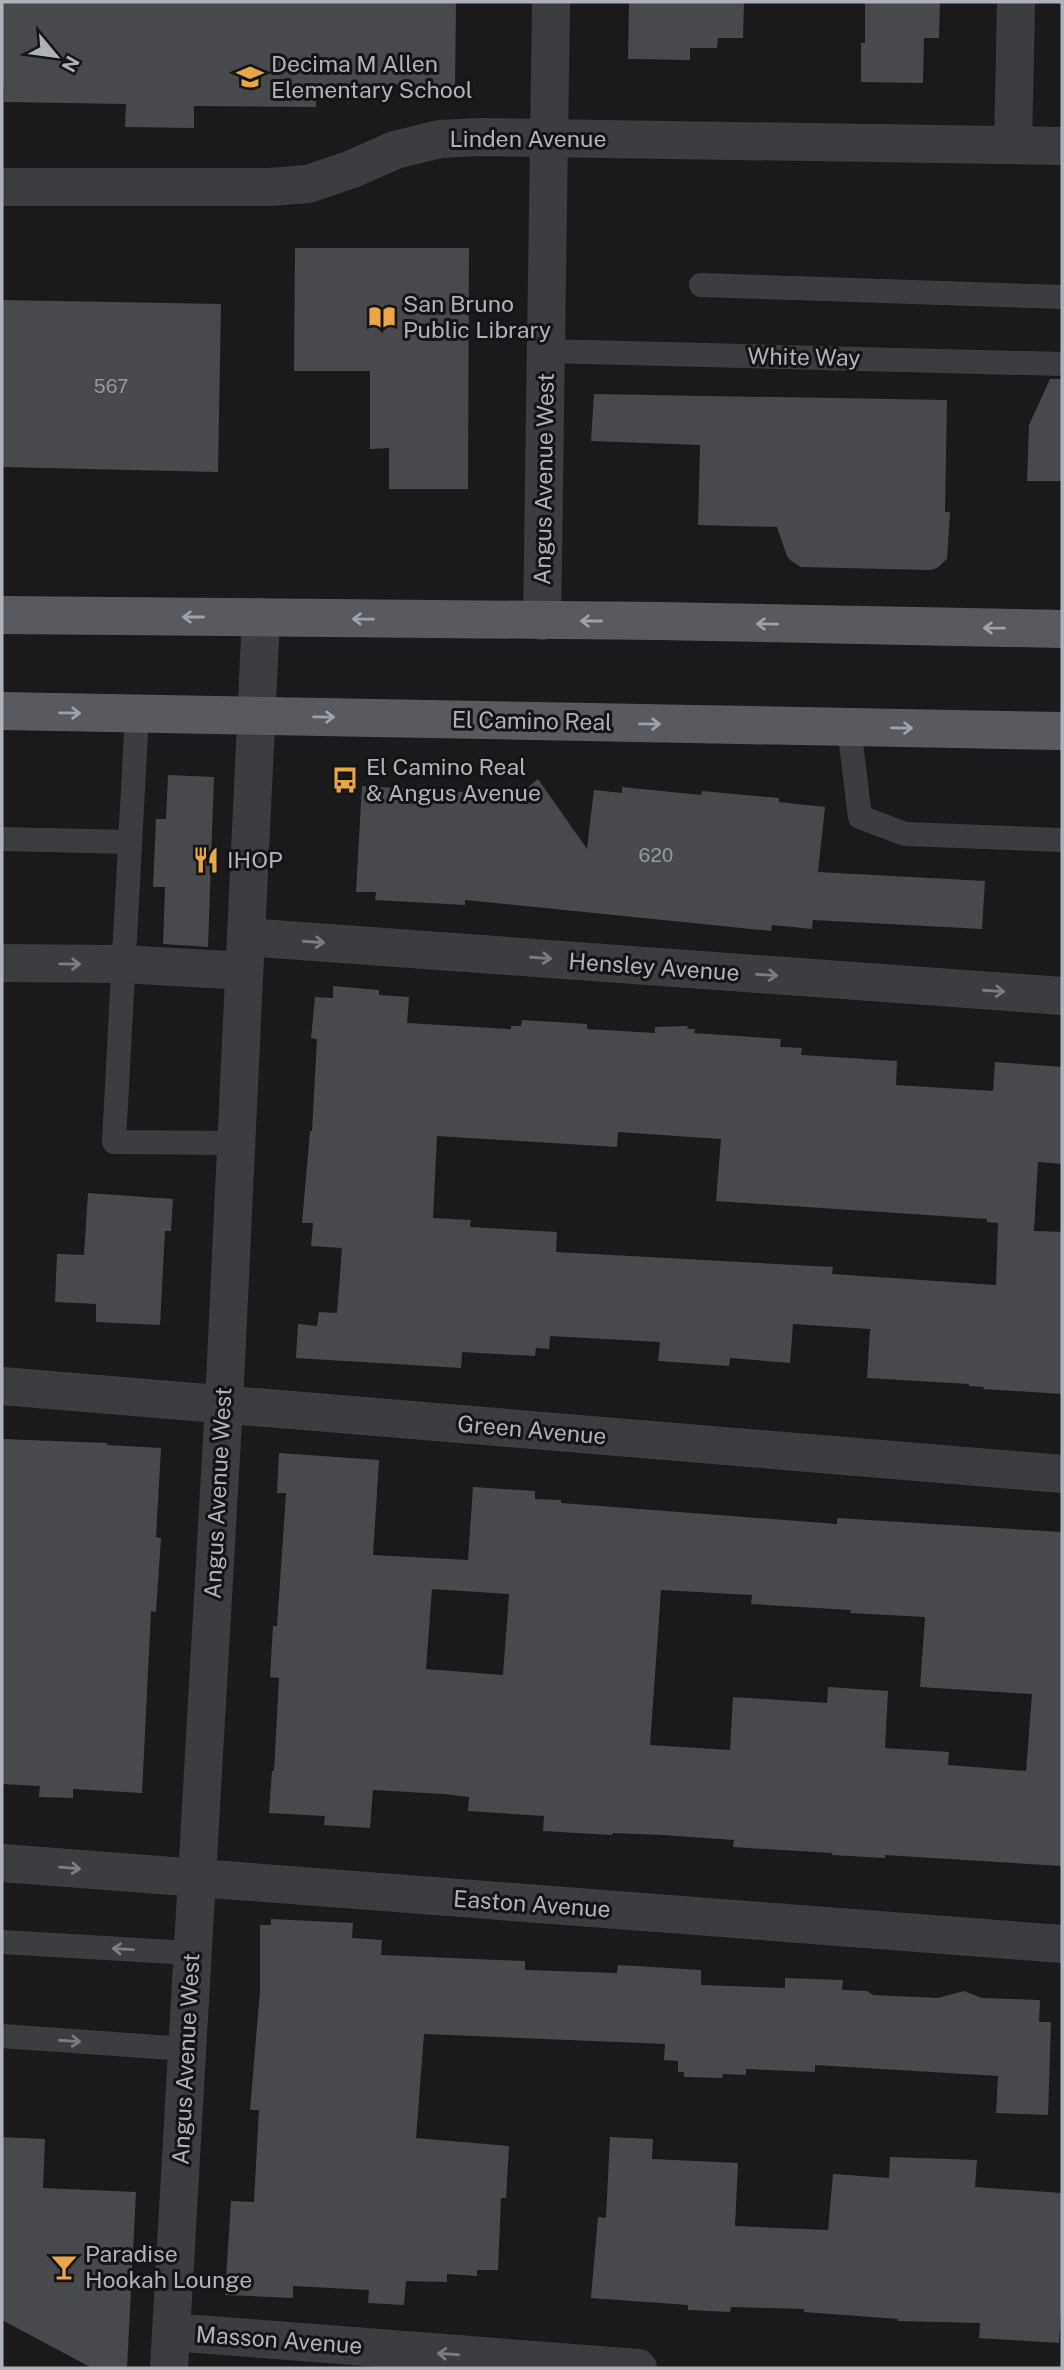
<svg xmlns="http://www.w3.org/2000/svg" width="1064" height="2370" font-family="'Public Sans',sans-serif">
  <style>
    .building { fill: #47494c; fill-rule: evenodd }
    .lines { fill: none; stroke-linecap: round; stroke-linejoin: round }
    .lane { stroke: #3b3d41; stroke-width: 24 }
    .street { stroke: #3b3d41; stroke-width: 38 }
    .primary { stroke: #585a60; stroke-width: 38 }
    .oneway { stroke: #9da1a9 }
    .oneway2 { stroke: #7a7e84 }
    .labels { text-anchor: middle; stroke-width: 6; stroke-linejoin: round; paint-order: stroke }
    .number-label { font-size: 19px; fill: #94989f }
    .poi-label { font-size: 23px; fill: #aeb3bb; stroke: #151517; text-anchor: start }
    .street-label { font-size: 23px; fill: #aeb3bb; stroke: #151517 }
  </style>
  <rect width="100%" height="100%" fill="#1a1a1c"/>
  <!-- building -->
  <g class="building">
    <polygon points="2,2 456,2 455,86 361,84 361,92 316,91 316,107 194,106 194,128 125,127 126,104 4,102 4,87 2,87"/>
    <polygon points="629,2 744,2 743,38 718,38 717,48 690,48 690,60 628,59"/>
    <polygon points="865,2 940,2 939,38 924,38 923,83 861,82 861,43 865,43"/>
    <polygon points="295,248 469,248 468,489 389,489 389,448 370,449 370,371 294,371"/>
    <polygon points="2,300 221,304 218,472 2,467"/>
    <polygon points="1050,379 1062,379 1062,481 1027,481 1029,425"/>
    <polygon points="594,394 947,400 945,512 950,512 947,559 937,568 930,570 801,567 790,560 787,556 777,527 698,525 700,445 591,441"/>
    <polygon points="168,775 214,777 208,947 163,944 165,887 153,887 156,819 166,819"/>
    <polygon points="538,779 587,849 594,790 622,793 622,787 701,795 702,791 779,798 779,802 825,807 818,872 985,881 982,929 813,920 812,929 772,925 771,931 465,900 465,905 375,900 376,892 356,892 362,786 499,794 500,790 522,792"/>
    <path d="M333,986L379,990V995L409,997L407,1023L511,1029V1026H521L522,1020L587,1024V1029L655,1033V1027L688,1026L687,1029H695L694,1033L781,1039L780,1047L802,1048L801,1055L897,1061L896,1085L993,1091L995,1062L1062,1067V1164L1038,1162L1034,1231L1062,1232V1394L983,1389L984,1387L969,1386V1384L867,1378L870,1329L793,1324L790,1363L730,1358L729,1366L658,1361L660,1342L550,1336L549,1349L536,1348L535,1356L462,1352L461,1368L296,1358L298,1324L317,1326L319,1312L337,1313L342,1248L311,1246L313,1223H302L310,1131H312L317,1039L311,1038L315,997L333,998ZM618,1132L721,1139L716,1201L987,1219V1222L998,1223L996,1285L832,1274L833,1267L556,1252L557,1232L470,1227L471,1220L433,1218L437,1136L617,1147Z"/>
    <polygon points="88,1193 173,1199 171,1231 165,1231 160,1325 96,1322 96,1304 55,1302 57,1254 84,1255"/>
    <polygon points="2,1439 107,1443 107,1445 161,1448 156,1537 161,1538 156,1612 151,1611 142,1793 73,1789 73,1798 39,1797 40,1786 2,1784"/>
    <path d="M279,1453L379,1460L373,1555L468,1560L473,1487L535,1491V1499L561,1500V1503L837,1524V1518L1062,1532V1866L885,1855V1858L832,1855V1853L733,1847L734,1840L662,1835L613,1833L612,1835L543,1831L544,1816L468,1811L469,1797L444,1794L373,1790L370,1828L324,1825L325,1816L269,1813L272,1771H274L279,1678L270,1677L273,1626H277L286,1493H277ZM432,1589L509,1594L503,1675L426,1669ZM661,1590L752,1595L751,1604L851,1610L850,1613L925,1617L920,1687L1032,1694L1026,1771L948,1765L949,1752L885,1748L888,1691L828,1687L827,1703L733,1697L730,1750L650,1745Z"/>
    <polygon points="271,1919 353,1923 352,1938 382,1940 381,1955 525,1961 525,1970 617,1973 618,1965 701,1970 701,1985 785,1988 785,1978 843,1980 842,1990 867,1991 873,1995 938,1998 964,1991 982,1998 1040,2000 1039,2022 1051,2022 1048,2115 996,2113 998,2076 815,2065 815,2072 746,2069 746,2075 723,2074 722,2078 684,2077 684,2072 678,2072 678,2061 664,2060 665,2044 424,2034 416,2138 509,2146 506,2198 501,2198 498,2270 477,2270 477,2276 447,2274 447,2282 406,2281 404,2305 368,2303 369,2290 293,2286 293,2298 225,2295 231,2201 254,2202 259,2110 250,2110 260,1991 260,1925 271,1925"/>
    <polygon points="2,2137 45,2139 43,2188 136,2192 127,2368 92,2368 2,2320"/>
    <polygon points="610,2137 653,2139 652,2159 738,2163 735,2226 828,2230 833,2174 889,2178 890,2157 977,2160 975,2187 1062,2193 1062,2296 1059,2343 979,2338 980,2323 898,2321 898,2319 804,2312 804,2309 731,2307 730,2312 688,2310 688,2305 591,2298 598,2217 606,2218"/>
  </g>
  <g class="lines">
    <!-- lane -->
    <g class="lane">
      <polyline points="701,285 1062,297"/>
      <polyline points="546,351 1062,364"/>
      <polyline points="137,714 114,1142 235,1143"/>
      <polyline points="849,727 860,817 905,834 1062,840"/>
      <polyline points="2,839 130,842"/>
      <polyline points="2,1942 191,1953"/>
      <polyline points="2,2036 186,2049"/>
    </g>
    <!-- street -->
    <g class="street">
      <polyline points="1013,145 1016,2"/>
      <polyline points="2,187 270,187 308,184 352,169 395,150 440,139 481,137 1062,146"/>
      <polyline points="542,621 551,2"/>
      <polyline points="246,937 1062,996"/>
      <polyline points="2,963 123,964 244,971"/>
      <polyline points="2,1386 1062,1474"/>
      <polyline points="2,1863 1062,1944"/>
      <polyline points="171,2332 638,2368"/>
      <polyline points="169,2368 224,1404 261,617"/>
    </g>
    <!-- primary -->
    <g class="primary">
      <polyline points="2,615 659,621 1062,629"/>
      <polyline points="2,711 1062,731"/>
    </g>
  </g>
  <!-- one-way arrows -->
  <defs><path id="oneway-shaft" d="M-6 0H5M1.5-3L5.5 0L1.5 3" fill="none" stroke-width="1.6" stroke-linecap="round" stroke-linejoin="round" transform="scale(1.75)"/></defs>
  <g class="oneway">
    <use href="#oneway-shaft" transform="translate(193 617) rotate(-180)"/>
    <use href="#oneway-shaft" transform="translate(363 619) rotate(-179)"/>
    <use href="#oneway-shaft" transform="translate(591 621) rotate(-180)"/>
    <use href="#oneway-shaft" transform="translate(767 624) rotate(-179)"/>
    <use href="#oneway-shaft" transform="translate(994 628) rotate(-179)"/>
    <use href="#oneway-shaft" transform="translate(70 713) rotate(1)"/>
    <use href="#oneway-shaft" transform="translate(324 717) rotate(1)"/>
    <use href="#oneway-shaft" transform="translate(650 724) rotate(1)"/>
    <use href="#oneway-shaft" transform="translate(902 728) rotate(1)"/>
  </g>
  <g class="oneway2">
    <use href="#oneway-shaft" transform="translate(314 942) rotate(4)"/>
    <use href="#oneway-shaft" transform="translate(541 958) rotate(4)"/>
    <use href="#oneway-shaft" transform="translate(70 964) rotate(1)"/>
    <use href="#oneway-shaft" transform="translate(767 975) rotate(4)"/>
    <use href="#oneway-shaft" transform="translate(994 991) rotate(4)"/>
    <use href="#oneway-shaft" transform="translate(70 1868) rotate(5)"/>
    <use href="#oneway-shaft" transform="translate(123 1949) rotate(-177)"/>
    <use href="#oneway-shaft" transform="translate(70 2041) rotate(4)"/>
    <use href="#oneway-shaft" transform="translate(448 2354) rotate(-176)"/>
  </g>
  <!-- icons -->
  <defs>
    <g id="school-bare" transform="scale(2.1)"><path d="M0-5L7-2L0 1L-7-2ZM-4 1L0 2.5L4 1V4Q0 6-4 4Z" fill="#e8a647" stroke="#151517" stroke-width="2.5" paint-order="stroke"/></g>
    <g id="library-bare" transform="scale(2.1)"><path d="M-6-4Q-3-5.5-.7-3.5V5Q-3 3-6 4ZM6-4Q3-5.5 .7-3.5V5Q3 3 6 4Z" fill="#e8a647" stroke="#151517" stroke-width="2.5" paint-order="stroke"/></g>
    <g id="bus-bare" transform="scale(2.1)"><path d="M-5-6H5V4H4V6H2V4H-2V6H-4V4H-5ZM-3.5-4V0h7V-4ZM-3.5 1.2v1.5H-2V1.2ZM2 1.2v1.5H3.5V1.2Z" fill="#e8a647" stroke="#151517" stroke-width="2.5" paint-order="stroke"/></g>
    <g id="restaurant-bare" transform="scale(2.1)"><path d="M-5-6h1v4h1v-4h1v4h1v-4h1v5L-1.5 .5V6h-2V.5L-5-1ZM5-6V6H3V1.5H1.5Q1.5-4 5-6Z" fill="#e8a647" stroke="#151517" stroke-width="2.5" paint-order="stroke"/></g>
    <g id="bar-bare" transform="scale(2.1)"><path d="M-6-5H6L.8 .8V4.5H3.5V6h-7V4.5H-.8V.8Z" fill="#e8a647" stroke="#151517" stroke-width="2.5" paint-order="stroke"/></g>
  </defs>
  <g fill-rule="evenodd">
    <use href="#school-bare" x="250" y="77"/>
    <use href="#library-bare" x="382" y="317"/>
    <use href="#bus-bare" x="345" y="780"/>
    <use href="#restaurant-bare" x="206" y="860"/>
    <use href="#bar-bare" x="64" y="2267"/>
  </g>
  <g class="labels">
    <!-- number labels -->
    <g class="number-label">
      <text x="111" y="393">567</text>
      <text x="656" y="862">620</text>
    </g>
    <!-- poi labels -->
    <g class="poi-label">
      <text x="271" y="72">Decima M Allen<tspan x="271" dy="26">Elementary School</tspan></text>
      <text x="403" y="312">San Bruno<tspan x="403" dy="26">Public Library</tspan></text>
      <text x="366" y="775">El Camino Real<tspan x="366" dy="26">&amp; Angus Avenue</tspan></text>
      <text x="227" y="868">IHOP</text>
      <text x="85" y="2262">Paradise<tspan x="85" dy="26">Hookah Lounge</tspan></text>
    </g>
    <!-- street labels -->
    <g class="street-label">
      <text x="528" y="147">Linden Avenue</text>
      <text transform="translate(804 357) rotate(1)" y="8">White Way</text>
      <text transform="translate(544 479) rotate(-89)" y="8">Angus Avenue West</text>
      <text transform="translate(532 721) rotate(1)" y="8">El Camino Real</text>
      <text transform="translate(654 967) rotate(4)" y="8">Hensley Avenue</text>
      <text transform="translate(532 1430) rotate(5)" y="8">Green Avenue</text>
      <text transform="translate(218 1493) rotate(-87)" y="8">Angus Avenue West</text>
      <text transform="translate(532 1904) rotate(4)" y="8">Easton Avenue</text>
      <text transform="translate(186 2059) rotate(-87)" y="8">Angus Avenue West</text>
      <text transform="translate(279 2340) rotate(4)" y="8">Masson Avenue</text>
    </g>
  </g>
  <!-- border -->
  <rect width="1064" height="2370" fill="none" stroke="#aeb3bb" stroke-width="7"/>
  <!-- north arrow -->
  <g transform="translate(56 56) rotate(119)" stroke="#151517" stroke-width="5" paint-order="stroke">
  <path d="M0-5L12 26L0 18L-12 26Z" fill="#aeb3bb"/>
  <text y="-10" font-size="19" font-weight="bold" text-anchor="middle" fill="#aeb3bb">N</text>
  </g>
</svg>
